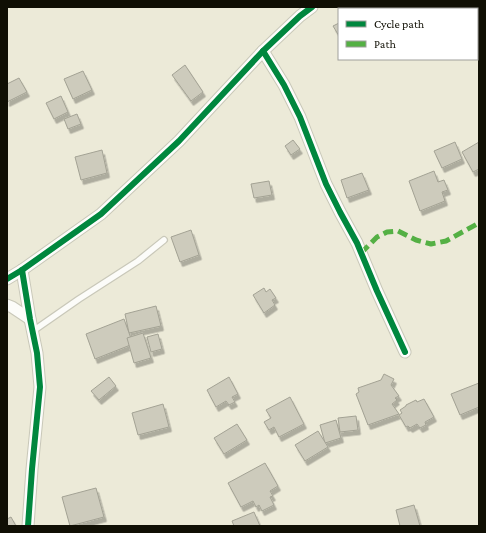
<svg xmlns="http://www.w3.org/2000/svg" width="486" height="533" font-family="'Crimson Pro',serif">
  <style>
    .building { fill: #cdcbbc; stroke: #a3a294; filter: url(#shadow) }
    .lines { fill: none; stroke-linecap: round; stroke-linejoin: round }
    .lane-casing { stroke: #c9c8b9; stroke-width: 8 }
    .street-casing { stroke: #c9c8b9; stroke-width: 13 }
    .lane { stroke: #fcfcf9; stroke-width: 5.5 }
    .street { stroke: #fcfcf9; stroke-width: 11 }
    .quiet { stroke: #54b044; stroke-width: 5; stroke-dasharray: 10 5; stroke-linecap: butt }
    .cycleway-casing { stroke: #fff; stroke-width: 8 }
    .cycleway { stroke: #00873e; stroke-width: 6 }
  </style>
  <defs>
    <filter id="shadow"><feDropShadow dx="2.5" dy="4.5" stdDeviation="0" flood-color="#0004"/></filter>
  </defs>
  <rect width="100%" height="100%" fill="#ecead8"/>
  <!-- building -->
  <g class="building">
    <polygon points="339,23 339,36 333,26"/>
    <polygon points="185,65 203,92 191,101 172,75"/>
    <polygon points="83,71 92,90 73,99 64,79"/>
    <polygon points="19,78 27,92 7,102 7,84"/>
    <polygon points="61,96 68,112 54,119 46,103"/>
    <polygon points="77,114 81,124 68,129 64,119"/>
    <polygon points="293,140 300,149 291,155 285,146"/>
    <polygon points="455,142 462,159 442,168 434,151"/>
    <polygon points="479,142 479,169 473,172 462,152"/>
    <polygon points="102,150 107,173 81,180 75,157"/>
    <polygon points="434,171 438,182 444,180 448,190 442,192 445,201 420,211 409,181"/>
    <polygon points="362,173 369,190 347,198 341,180"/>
    <polygon points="269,181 272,195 254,198 251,184"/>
    <polygon points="191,230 199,255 180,262 171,237"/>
    <polygon points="264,288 266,292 270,289 276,298 272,300 275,305 264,313 253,295"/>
    <polygon points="156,306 161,326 129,333 125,314"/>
    <polygon points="124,319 133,344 95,359 86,334"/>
    <polygon points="143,333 151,358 134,363 127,338"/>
    <polygon points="158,334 162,349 151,352 147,337"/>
    <polygon points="384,374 394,379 391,385 399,396 395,398 397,400 392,404 399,414 368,425 356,394 359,392 358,388 381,380"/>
    <polygon points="109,377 116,386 99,400 91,391"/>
    <polygon points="229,377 238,394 232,397 235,402 229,405 226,401 216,407 207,390"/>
    <polygon points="479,383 479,407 460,415 451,394"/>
    <polygon points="290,397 304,424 279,437 274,427 269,430 264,422 271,418 266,410"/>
    <polygon points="424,399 434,417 425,422 426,425 420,428 417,424 410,428 408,426 406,427 399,415 402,413 400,410 406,406 406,405 416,400 417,402"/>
    <polygon points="163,404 169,427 138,435 132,413"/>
    <polygon points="356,416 358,430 340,432 338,418"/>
    <polygon points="336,420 341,438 325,443 320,425"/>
    <polygon points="237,424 247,440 224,454 214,438"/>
    <polygon points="318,431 328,447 305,461 295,445"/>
    <polygon points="265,463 278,486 270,491 273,496 270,497 274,505 262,511 259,505 256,507 253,501 241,507 228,483"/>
    <polygon points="96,488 104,517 70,526 62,497"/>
    <polygon points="414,505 420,526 400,526 396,510"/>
    <polygon points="254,512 260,526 234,526 232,521"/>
    <polygon points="11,517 16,526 7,526 7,519"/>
  </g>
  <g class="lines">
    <!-- lane casing -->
    <g class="lane-casing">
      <polyline id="lane" points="33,331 79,299 138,261 164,240"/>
    </g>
    <!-- street casing -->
    <g class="street-casing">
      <g id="street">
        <polyline points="263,51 284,85 300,117 326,184 340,212 357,243 377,291 405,352"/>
        <polyline points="22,270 30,319 37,353 40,387 32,469 28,526"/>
        <polyline points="7,279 22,270 101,214 179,141 263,51 300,16 312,7"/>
        <polyline points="7,305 12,307 30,319"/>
      </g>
    </g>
    <!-- lane -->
    <use href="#lane" class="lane"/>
    <!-- street -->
    <use href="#street" class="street"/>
    <!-- quiet -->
    <polyline class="quiet" points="361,253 377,237 387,232 398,231 416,240 431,244 446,241 479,223"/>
    <!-- cycleway casing -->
    <g class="cycleway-casing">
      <g id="cycleway">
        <polyline points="263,51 284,85 300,117 326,184 340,212 357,243 377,291 405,352"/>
        <polyline points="22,270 30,319 37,353 40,387 32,469 28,526"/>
        <polyline points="7,279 22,270 101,214 179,141 263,51 300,16 312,7"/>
      </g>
    </g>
    <!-- cycleway -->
    <use href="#cycleway" class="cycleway"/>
  </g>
  <!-- border -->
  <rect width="486" height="533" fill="none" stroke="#100f04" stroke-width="16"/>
  <!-- legend -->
  <rect x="338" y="8" width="140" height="52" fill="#ffffff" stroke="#9f9f9b"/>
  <rect x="346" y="21" width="20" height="6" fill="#00873e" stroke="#9f9f9b"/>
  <text x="374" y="28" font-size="12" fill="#100f04">Cycle path</text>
  <rect x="346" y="41" width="20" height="6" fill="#54b044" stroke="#9f9f9b"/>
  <text x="374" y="48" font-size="12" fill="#100f04">Path</text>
</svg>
